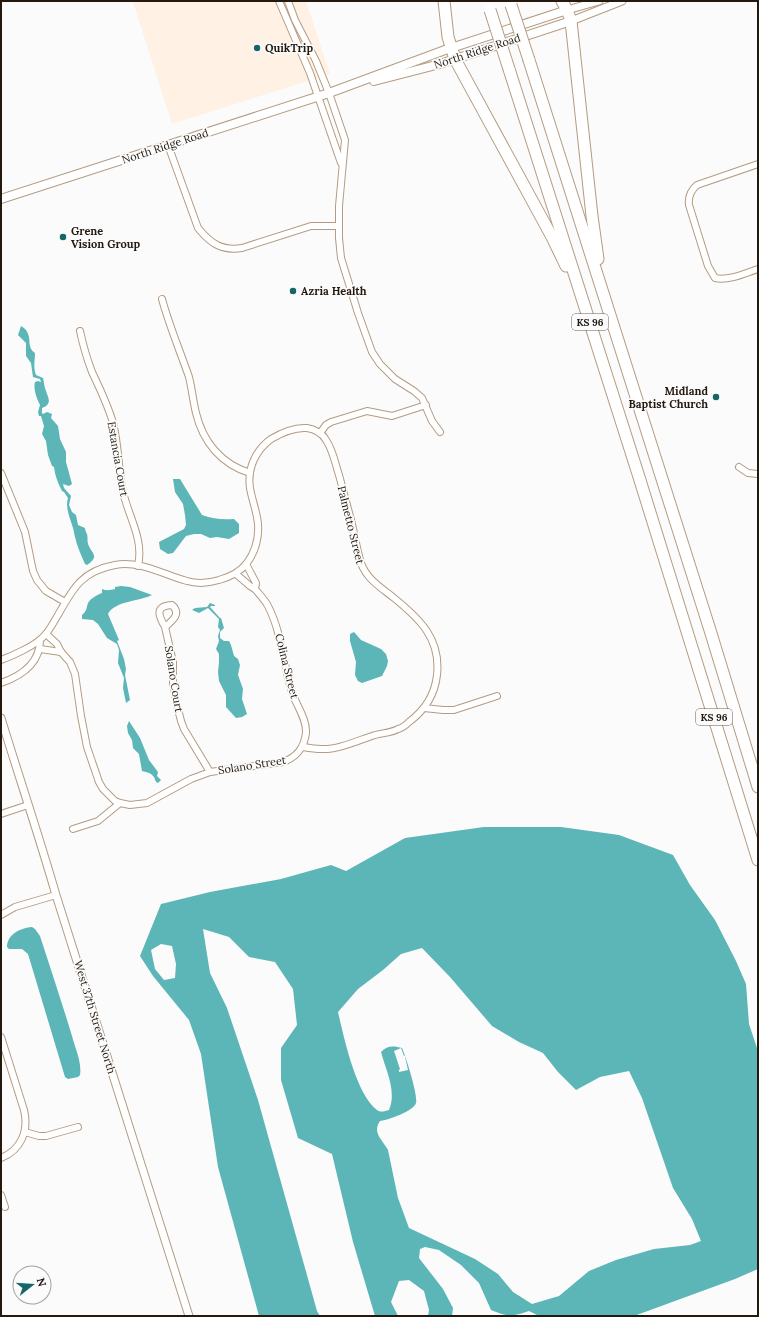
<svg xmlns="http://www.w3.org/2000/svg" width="759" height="1317" font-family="Lora,serif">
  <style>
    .built { fill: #fff1e4 }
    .water { fill: #5cb5b7; fill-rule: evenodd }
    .pier { fill: #fbfbfb }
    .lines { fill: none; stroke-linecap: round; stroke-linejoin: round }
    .minor-casing { stroke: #b59b81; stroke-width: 8 }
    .tertiary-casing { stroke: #b59b81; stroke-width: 9 }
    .secondary-casing { stroke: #b59b81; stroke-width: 10 }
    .motorway-casing { stroke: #b59b81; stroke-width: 13 }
    .minor { stroke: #fff; stroke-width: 6 }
    .tertiary { stroke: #fff; stroke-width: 7 }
    .secondary { stroke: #fff; stroke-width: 8 }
    .motorway { stroke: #fff; stroke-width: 11 }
    .motorway-bridge-casing { stroke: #b59b81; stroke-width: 13; stroke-linecap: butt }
    .motorway-bridge { stroke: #fff; stroke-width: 11 }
    .poi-dot { fill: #166567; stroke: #fbfbfb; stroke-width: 1.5 }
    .labels { text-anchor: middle; stroke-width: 3.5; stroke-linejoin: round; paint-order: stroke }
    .shield { fill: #fbfbfb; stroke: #645d56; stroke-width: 1 }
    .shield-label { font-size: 10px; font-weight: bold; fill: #23190f }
    .poi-label { font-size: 11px; font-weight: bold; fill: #23190f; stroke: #fbfbfb; text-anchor: start }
    .street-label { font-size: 11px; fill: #23190f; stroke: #fbfbfb }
  </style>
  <rect width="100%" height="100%" fill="#fbfbfb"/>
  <!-- built -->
  <polygon class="built" points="135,1 306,1 330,74 172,124 133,2"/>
  <!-- water -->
  <g class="water">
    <path d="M21,326C24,328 27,330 28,334C31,340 27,348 35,353C35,360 33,367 36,375L43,378C44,382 44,385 45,388C47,396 54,404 42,408V413L43,414L47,412L52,414L51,418L58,426L60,439L66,452V462L72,484L69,486L63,484L64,488L71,496L69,505L72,512L76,515L78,525L85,528C85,530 86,532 87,534C88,537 87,541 88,544C92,554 100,556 87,565L85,564C81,555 77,546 75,537C74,534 74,531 73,528C70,518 65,508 68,498L64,492L62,491C58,483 55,476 54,467L52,466L48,455L46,441L42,434L44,426L41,416H39L38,412L40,405C37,399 33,389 35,382L38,381L41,382L40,379L33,377L31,363L26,356V343L18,335Z"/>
    <path d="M173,479H180L202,515C213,519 223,520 234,519L239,524V533L229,539L217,537L210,538L201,534H194L186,536L173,553L168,554L160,549L159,542L184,529L186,525L185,515L183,504L175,492Z"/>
    <path d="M121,586L130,587L152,595C141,601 114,601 108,614L119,640L117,641L124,659L126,669L125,675L130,700L126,703L123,688L124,678L118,663L119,650L117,644L107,638L98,624L93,620L82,619V615C87,611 86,609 88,603C91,598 97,595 102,593V589C106,591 111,590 115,589V587Z"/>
    <polygon points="210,603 215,605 215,606 211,606 210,607 220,618 221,618 224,628 220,632 220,638 224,641 229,641 231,645 234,656 238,659 240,665 238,675 243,689 242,699 247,714 242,717 236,718 226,707 226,695 219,681 218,672 219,662 219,654 216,649 219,641 218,636 220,630 218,627 219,619 208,608 199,613 192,610 195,608 207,607"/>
    <polygon points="354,632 361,640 381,649 386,654 388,661 387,666 382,676 362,683 358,681 355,675 356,662 350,641 350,634"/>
    <path d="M129,721L140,738L149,760L158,772L157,776L161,780L158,783C154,781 156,779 153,776C151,773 146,772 142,771L139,754L133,748L132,740L128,733L127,726Z"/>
    <path d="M484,827H561L619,835L673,855L690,885L715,920L736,961L746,984L749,1024L758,1051V1269L735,1279L634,1316H539L529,1311C511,1317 508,1317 491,1310L479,1283L461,1265L439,1250L425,1247L420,1249L419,1258L443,1289L453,1308L452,1316H428L429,1310L424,1291L409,1280L399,1281L391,1302L398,1316H375L353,1242L332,1154L298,1138L281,1080V1048L297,1025L293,989L275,962L249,957L229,937L203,929L210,973L227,1008L258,1100L317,1311L320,1316H259L218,1167L201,1054L189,1020L153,976L140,956L161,904L210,892L281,879L331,865L346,871L405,838ZM161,944L172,946L176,964L175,978L164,980L155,969L151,950ZM422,948L450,977L492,1026L519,1042L543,1053L558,1072L576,1090L600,1077L629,1071L642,1098L673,1188L692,1219L701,1241L690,1245L654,1249L616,1260L589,1271L559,1296L532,1304L513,1292L498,1274L475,1259L409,1228L398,1198L388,1150C382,1139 372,1133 380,1121C388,1120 414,1111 416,1103C418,1095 406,1057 402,1048C394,1046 387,1045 381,1052C386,1071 397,1091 389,1110C385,1111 381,1113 377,1110C356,1094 344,1038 338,1012L358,989L383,970L401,954Z"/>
    <path d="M32,927L35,929L40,936C51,970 62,1003 72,1036C75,1048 82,1062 80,1075L78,1077L68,1079L65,1077L28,954L22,949H9L7,947C7,934 21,928 32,927Z"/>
  </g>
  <!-- pier -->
  <polygon class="pier" points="401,1048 404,1056 407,1055 407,1056 405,1057 408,1070 399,1072 399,1070 400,1069 394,1051"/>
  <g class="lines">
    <!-- minor casing -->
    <g class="minor-casing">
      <g id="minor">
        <polyline points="279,1 310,73 341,163"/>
        <polyline points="288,1 295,20 316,61 329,93 345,140 339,206 339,238 341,258 358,313 372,352 380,364 395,379 414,391 422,398 432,421 440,432"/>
        <path d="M168,145L198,228C211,244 222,251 242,248L311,226H338"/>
        <path d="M758,164L697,185C690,191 688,197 689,205L708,266L715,278C730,281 745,273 758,269"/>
        <path d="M162,299C169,325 180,351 189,377C192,389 193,401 196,413C203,442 221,464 250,473"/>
        <path d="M80,331C83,345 87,359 92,372C100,389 108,405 113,423C119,446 118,469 123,492C129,518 144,539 138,566"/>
        <polyline points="320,433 326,425 331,422 367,411 392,416 426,405"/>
        <polyline points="739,467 748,473 758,474"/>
        <polyline points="1,473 25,532 33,571 37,580 46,591 65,602"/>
        <polyline points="236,574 250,586 255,589 256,583 246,564"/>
        <path d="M165,627C158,615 155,606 172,605C182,614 172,621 165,627L173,662V683L177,705L181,721L184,729L210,772"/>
        <path d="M46,634L57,644L61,652L70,662L75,674L81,716L87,747L99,782L103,789L115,801L120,803L130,805L147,803L191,779L210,772L283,762C297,757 304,748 306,733C307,719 296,705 292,692C283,664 282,633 268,606C265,600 259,594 255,589"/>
        <polyline points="40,649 61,652"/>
        <path d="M1,660C12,656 34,646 42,638C49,632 53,623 58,615C73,588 82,571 115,565C140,560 164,575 187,581C197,584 209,583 219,580C230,577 240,572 247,563C255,552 259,538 258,524C257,512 252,500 250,488C247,468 256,450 271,439C281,433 295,427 307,428C314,429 322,433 326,440C333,450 335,463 339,475C343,490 347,505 351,520C354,532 356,544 359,556C363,577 379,586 394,598C420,619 441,639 437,675C435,694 425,710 409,722C406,725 402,728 398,729C391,733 382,733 375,735C359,740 338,750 321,749C315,749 309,748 303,747"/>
        <path d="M1,683C21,676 40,664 40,640"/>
        <polyline points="424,708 443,710 454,710 497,696"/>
        <polyline points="1,814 28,805"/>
        <polyline points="73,829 98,821 120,803"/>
        <polyline points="1,915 15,907 56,895"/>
        <path d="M1,1037L24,1110C29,1131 21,1150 1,1158"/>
        <polyline points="25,1132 39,1136 46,1136 78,1127"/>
        <polyline points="1,1195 5,1207"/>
      </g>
    </g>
    <!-- tertiary casing -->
    <g class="tertiary-casing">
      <g id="tertiary">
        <polyline points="567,10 599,1"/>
        <polyline points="571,21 622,1"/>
        <path d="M1,718C19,777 39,836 56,895L189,1316"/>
      </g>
    </g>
    <!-- secondary casing -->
    <g class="secondary-casing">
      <g id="secondary">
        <polyline points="374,81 440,64 571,21"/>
        <polyline points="1,199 329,93 445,50 567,10"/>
      </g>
    </g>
    <!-- motorway casing -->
    <g class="motorway-casing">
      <g id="motorway">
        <polyline points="444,1 448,37 455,59 552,237 566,266"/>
        <polyline points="562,1 567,10 571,21 592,216 598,259"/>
        <polyline points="529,60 710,630 758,787"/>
        <polyline points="509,69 639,477 758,860"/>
      </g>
    </g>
    <!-- minor -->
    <use href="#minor" class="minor"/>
    <!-- tertiary -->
    <use href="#tertiary" class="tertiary"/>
    <!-- secondary -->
    <use href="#secondary" class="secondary"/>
    <!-- motorway -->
    <use href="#motorway" class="motorway"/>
    <!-- motorway-bridge casing -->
    <g class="motorway-bridge-casing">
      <g id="motorway-bridge">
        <polyline points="511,5 529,60"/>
        <polyline points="490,10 509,69"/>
      </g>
    </g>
    <!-- motorway-bridge -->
    <use href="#motorway-bridge" class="motorway-bridge"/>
  </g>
  <!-- markers -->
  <g class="poi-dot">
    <circle cx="257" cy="48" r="4"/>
    <circle cx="63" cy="237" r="4"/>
    <circle cx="293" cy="291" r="4"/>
    <circle cx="716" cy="397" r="4"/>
  </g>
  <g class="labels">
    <!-- shield labels -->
    <g class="shield">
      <rect x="572" y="314" width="36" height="16" rx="3"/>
      <rect x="696" y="709" width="36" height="16" rx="3"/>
    </g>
    <g class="shield-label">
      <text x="590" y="326">KS 96</text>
      <text x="714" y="721">KS 96</text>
    </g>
    <!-- poi labels -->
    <g class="poi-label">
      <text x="265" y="52">QuikTrip</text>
      <text x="71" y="235">Grene<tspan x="71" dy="13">Vision Group</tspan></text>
      <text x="301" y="295">Azria Health</text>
      <text x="708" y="395" text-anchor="end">Midland<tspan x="708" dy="13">Baptist Church</tspan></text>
    </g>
    <!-- street labels -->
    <g class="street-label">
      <text transform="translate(477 51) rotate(-18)" y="4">North Ridge Road</text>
      <text transform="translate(165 146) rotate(-18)" y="4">North Ridge Road</text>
      <text transform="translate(118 459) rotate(80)" y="4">Estancia Court</text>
      <text transform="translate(351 525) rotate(76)" y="4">Palmetto Street</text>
      <text transform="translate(287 666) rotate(76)" y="4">Colina Street</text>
      <text transform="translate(174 679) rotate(81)" y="4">Solano Court</text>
      <text transform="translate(252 765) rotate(-9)" y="4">Solano Street</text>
      <text transform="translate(95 1017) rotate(73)" y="4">West 37th Street North</text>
    </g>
  </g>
  <!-- border -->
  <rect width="759" height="1317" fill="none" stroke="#23190f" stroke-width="4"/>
  <!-- north arrow -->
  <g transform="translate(32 1285) rotate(73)"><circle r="19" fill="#fbfbfb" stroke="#a5a19d"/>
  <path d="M0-3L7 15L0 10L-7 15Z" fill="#166567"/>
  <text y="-6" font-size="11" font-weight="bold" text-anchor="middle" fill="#23190f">N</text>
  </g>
</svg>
